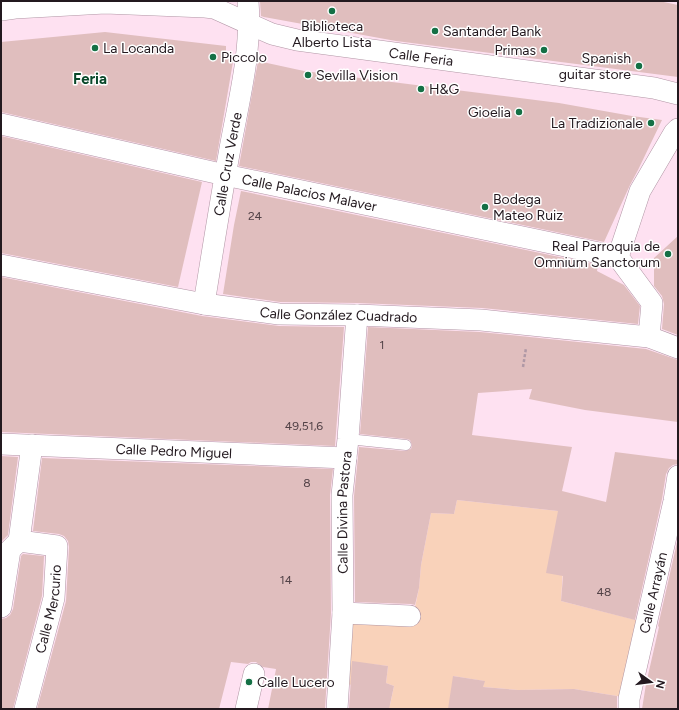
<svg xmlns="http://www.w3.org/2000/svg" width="679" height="710" font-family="Figtree,sans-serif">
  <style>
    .green { fill: #f9d2ba }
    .building { fill: #e0bebe }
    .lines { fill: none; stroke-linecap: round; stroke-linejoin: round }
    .lane-casing { stroke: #b196a5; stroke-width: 11 }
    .street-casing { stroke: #b196a5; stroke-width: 22 }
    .path { stroke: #af98a5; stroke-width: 2.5; stroke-dasharray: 3 2; stroke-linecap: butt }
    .lane { stroke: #fff; stroke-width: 10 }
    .street { stroke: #fff; stroke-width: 21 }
    .poi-dot { fill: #147045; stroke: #fff; stroke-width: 1.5 }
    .labels { text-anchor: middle; stroke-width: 3; stroke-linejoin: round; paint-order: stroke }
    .number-label { font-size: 12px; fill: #524247 }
    .poi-label { font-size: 14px; fill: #23191f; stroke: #fff; text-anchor: start }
    .street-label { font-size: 14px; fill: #23191f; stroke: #fff }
    .neighbourhood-label { font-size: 15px; font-weight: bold; fill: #09482a; stroke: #fff }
  </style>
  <rect width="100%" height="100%" fill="#fee1f1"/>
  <!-- green -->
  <polygon class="green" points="457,500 558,511 563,569 561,601 640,621 623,697 574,689 518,690 483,687 484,681 453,676 487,709 371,709 390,705 394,686 386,683 388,666 371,664 368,687 346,684 348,617 414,612 419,588 421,565 431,513 454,514"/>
  <!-- building -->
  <g class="building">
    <polygon points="260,1 659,1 678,5 678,77 396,41 264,17 261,16"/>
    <polygon points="105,32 226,46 226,54 234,56 216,161 1,112 1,42"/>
    <polygon points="258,61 304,71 559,103 632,116 662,120 638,170 630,185 604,242 239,166"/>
    <polygon points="1,136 202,182 178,287 1,253"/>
    <polygon points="241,191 598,265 597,271 624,285 640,306 638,324 482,308 357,303 280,302 223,294 234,225"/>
    <polygon points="678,236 678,335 662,329 664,304 662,296 654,286 654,258"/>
    <polygon points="1,277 202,316 279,326 344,327 335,446 1,432"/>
    <polygon points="368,327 480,332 646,349 678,360 678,422 585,410 529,399 532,389 478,393 472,435 572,447 562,491 606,502 615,452 678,460 678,464 673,465 669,468 666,474 662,499 635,620 561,601 563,576 546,573 558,511 457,500 454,514 431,513 421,565 419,588 415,605 411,604 355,602 354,496 359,447 405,451 411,449 412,445 410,440 407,439 360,434"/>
    <polygon points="1,456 18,457 8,535 1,542"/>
    <polygon points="42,458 333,469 330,495 331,613 325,709 268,709 276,669 263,667 256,662 251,662 248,664 231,662 219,709 37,709 66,601 69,547 68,541 64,536 59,534 33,531"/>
    <polygon points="678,538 678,709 642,709 646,684 659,627 658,626"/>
    <polygon points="23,554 44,556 42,596 13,709 1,709 1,619 6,618 10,615 13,609 21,556"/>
    <polygon points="352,661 388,666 386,683 394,686 389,709 349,709"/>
    <polygon points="453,676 485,681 483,687 518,690 574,689 617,696 617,709 448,709"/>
  </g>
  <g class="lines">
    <!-- lane casing -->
    <g class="lane-casing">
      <polyline id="lane" points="348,439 406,445"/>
    </g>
    <!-- street casing -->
    <g class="street-casing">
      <g id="street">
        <path id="s1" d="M1,10L15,8L105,3L205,7L214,8L272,34L297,40L654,88L678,94"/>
        <path id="s2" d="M1,124L225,175L618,257"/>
        <path id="s3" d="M1,265L204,304L279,314L357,315L481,320L649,337L678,348"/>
        <path id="s4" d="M204,304C212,254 220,204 229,154C238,103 252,53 248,1"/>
        <polyline points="649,337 652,303 618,257 640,191 674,133 678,129"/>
        <path id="s5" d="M1,444L346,458"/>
        <polyline points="1,607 10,550 19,541"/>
        <polyline points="343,613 410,616"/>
        <path id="s6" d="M25,709L54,598L57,546L19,541L32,445"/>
        <polyline points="246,709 254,674"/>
        <path id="s7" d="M337,709L343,613L342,495L348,439L357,315"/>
        <path id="s8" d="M629,709V699L674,501L678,476"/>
      </g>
    </g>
    <!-- path -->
    <polyline class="path" points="523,367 526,348"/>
    <!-- lane -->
    <use href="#lane" class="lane"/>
    <!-- street -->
    <use href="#street" class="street"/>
  </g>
  <!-- markers -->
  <g class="poi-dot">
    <circle cx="332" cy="11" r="4"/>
    <circle cx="435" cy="31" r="4"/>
    <circle cx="95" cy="48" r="4"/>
    <circle cx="544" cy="50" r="4"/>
    <circle cx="213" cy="57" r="4"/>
    <circle cx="639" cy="66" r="4"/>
    <circle cx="308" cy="75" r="4"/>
    <circle cx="421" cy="89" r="4"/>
    <circle cx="519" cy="112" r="4"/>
    <circle cx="651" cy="123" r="4"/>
    <circle cx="485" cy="207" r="4"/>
    <circle cx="668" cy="254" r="4"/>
    <circle cx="249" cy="682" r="4"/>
  </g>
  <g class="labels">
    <!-- number labels -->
    <g class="number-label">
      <text x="255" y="220">24</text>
      <text x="382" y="349">1</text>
      <text x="304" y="430">49,51,6</text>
      <text x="307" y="487">8</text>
      <text x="286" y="584">14</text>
      <text x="604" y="596">48</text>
    </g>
    <!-- poi labels -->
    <g class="poi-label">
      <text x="332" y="31" text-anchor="middle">Biblioteca<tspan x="332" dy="16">Alberto Lista</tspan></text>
      <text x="443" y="36">Santander Bank</text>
      <text x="103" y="53">La Locanda</text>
      <text x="536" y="55" text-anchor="end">Primas</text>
      <text x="221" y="62">Piccolo</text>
      <text x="631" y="63" text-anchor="end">Spanish<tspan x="631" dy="16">guitar store</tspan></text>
      <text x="316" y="80">Sevilla Vision</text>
      <text x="429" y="94">H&amp;G</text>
      <text x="511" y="117" text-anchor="end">Gioelia</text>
      <text x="643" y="128" text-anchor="end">La Tradizionale</text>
      <text x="493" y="204">Bodega<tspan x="493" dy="16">Mateo Ruiz</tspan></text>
      <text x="660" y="251" text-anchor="end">Real Parroquia de<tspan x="660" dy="16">Omnium Sanctorum</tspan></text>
      <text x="257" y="687">Calle Lucero</text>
    </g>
    <!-- street labels -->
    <g class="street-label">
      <text dy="5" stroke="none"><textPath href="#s1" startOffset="428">Calle Feria</textPath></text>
      <text dy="5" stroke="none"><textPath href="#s4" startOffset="142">Calle Cruz Verde</textPath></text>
      <text dy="5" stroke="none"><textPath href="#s2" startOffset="316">Calle Palacios Malaver</textPath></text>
      <text dy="5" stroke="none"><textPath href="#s3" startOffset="342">Calle González Cuadrado</textPath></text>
      <text dy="5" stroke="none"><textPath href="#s5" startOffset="173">Calle Pedro Miguel</textPath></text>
      <text dy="5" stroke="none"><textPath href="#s7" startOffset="197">Calle Divina Pastora</textPath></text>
      <text dy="5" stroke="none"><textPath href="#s8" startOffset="119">Calle Arrayán</textPath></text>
      <text dy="5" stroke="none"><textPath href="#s6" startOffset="103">Calle Mercurio</textPath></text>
    </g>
    <!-- neighbourhood labels -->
    <g class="neighbourhood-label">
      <text x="90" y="84">Feria</text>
    </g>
  </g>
  <!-- border -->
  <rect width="679" height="710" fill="none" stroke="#23191f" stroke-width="4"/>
  <!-- north arrow -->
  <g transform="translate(651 682) rotate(104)" stroke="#ffffff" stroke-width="3" paint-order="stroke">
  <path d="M0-3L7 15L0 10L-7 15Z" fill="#23191f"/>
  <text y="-6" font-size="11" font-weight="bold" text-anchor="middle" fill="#23191f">N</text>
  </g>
</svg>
